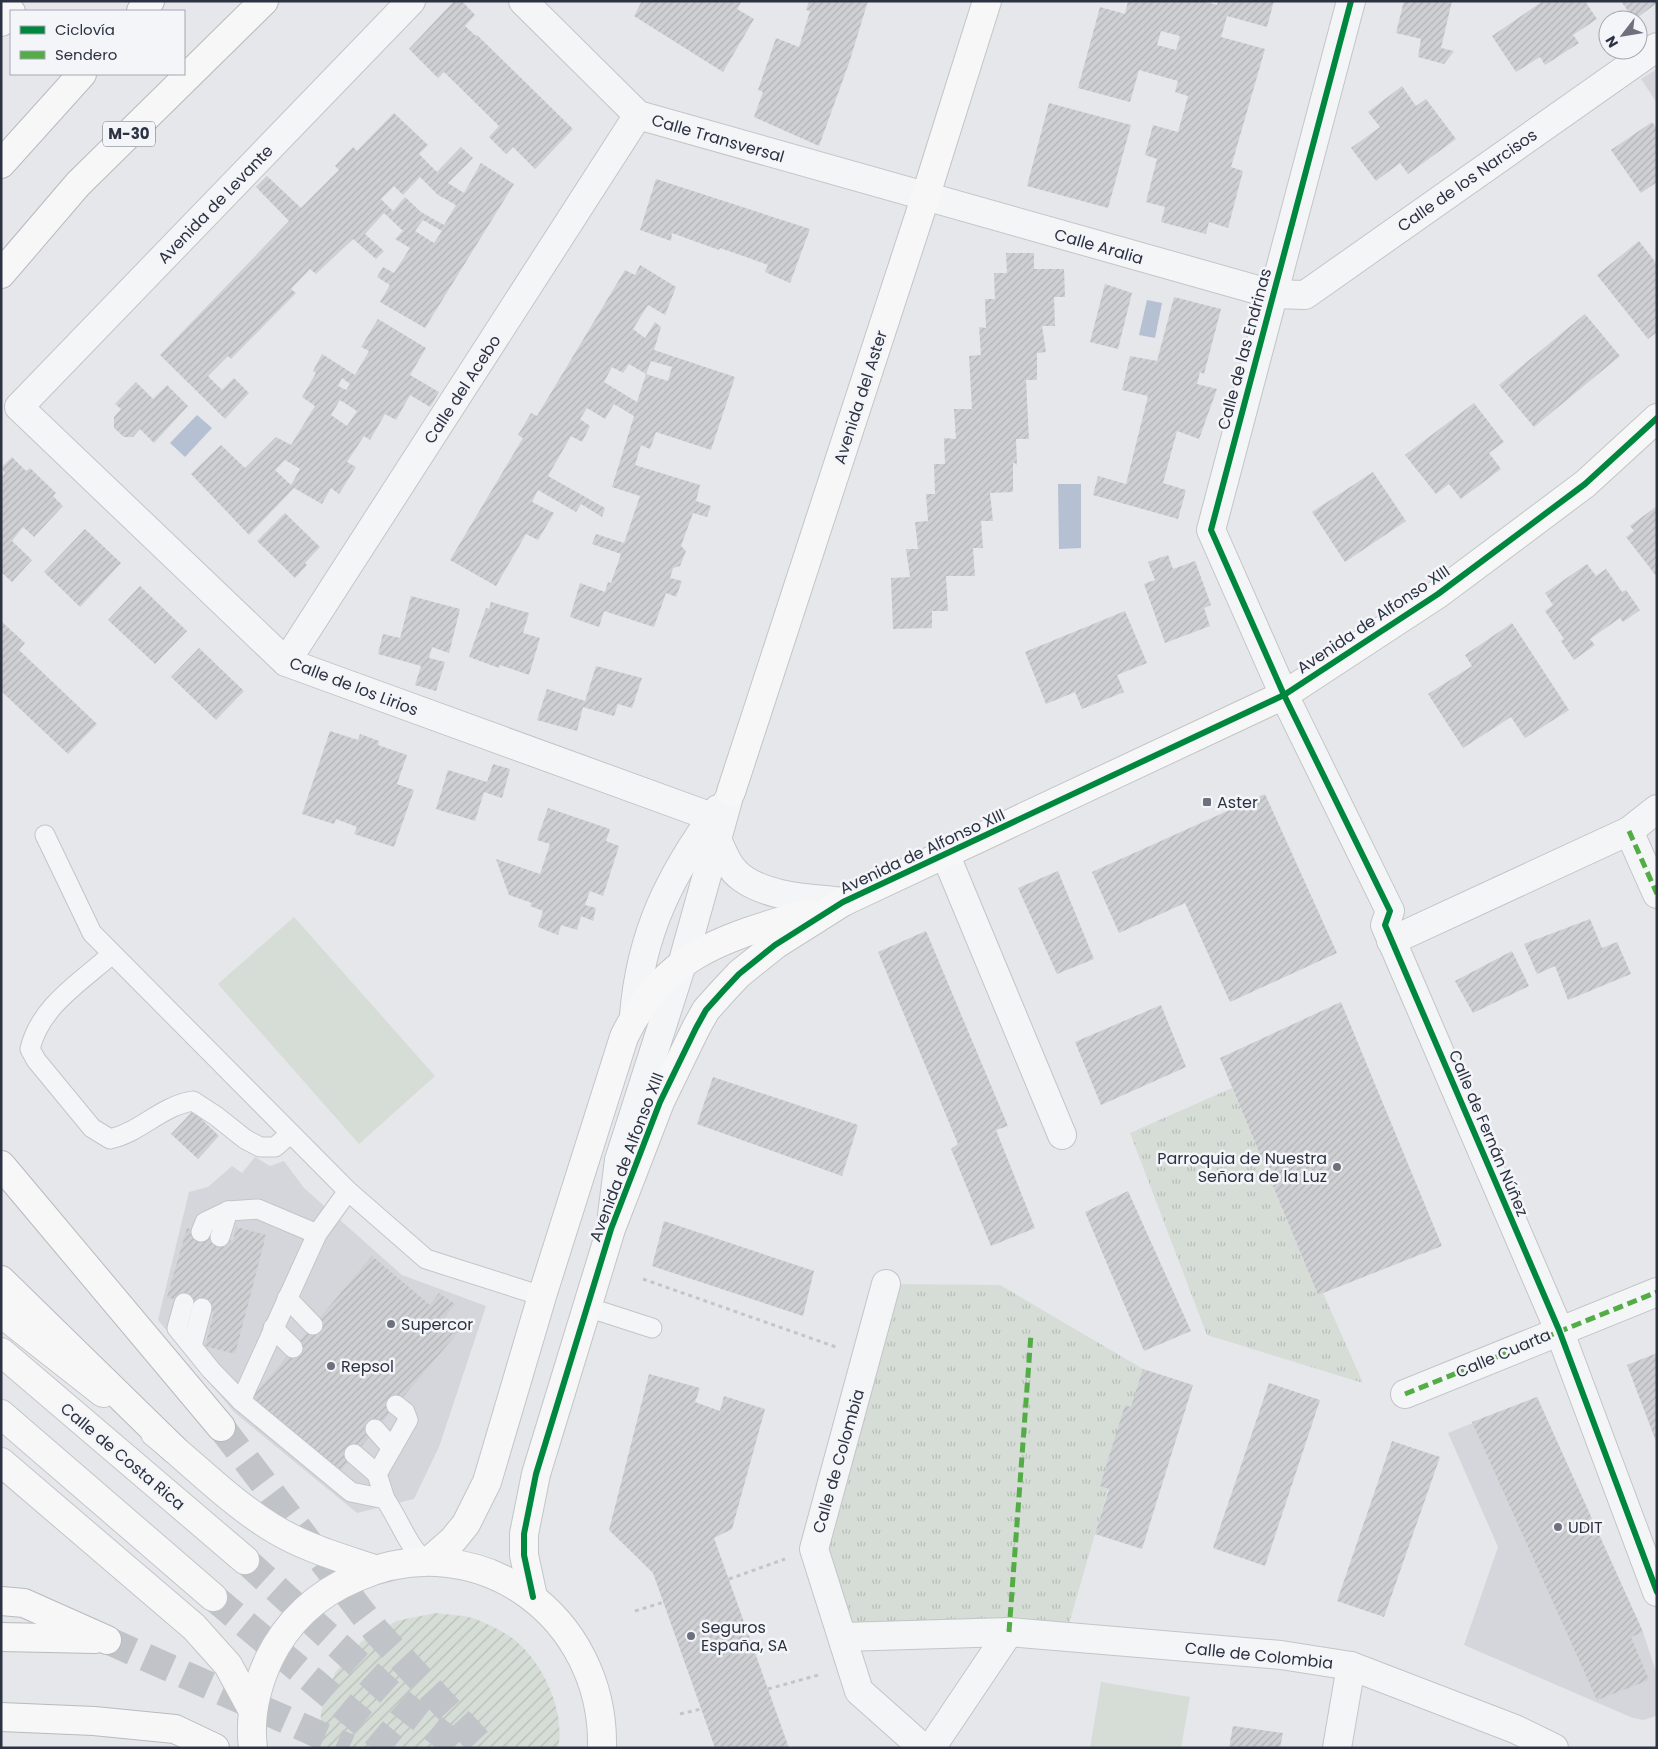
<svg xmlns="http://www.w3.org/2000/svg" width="1658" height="1749" font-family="Poppins,sans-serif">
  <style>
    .built { fill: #d4d6dc }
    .grass { fill: url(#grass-tufts) }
    .garden { fill: url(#garden-furrows) }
    .pitch { fill: #d5ddd6 }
    .water { fill: #b5c0d2 }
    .building { fill: url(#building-hatch); fill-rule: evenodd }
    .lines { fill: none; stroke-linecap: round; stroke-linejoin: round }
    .secondary-tunnel { stroke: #c0c3c8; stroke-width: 28; stroke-dasharray: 28 14; stroke-linecap: butt }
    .highway-tunnel { stroke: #c0c3c8; stroke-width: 28; stroke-dasharray: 28 14; stroke-linecap: butt }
    .lane-casing { stroke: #c3c5c8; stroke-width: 21 }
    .street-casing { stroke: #c3c5c8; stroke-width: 30 }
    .secondary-casing { stroke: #c3c5c8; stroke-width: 30 }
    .highway-casing { stroke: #b8babe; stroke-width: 30 }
    .path { stroke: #c4c5c9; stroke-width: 3; stroke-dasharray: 4 4; stroke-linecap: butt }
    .lane { stroke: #f4f5f6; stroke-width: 19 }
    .street { stroke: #f4f5f6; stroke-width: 28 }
    .secondary { stroke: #f7f7f8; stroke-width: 28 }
    .highway { stroke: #f7f7f8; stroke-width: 28 }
    .quiet { stroke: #54ac46; stroke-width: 5; stroke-dasharray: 10 5; stroke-linecap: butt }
    .cycleway-casing { stroke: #f3f5f8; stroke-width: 9 }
    .cycleway { stroke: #00873e; stroke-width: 6 }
    .poi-dot { fill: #6d717d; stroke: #f3f5f8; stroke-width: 2 }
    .labels { text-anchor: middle; stroke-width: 5; stroke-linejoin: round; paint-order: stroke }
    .shield { fill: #f3f5f8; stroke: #686c79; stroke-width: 1 }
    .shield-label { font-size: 15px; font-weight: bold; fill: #2c3242 }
    .street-label { font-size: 16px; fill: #2c3242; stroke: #f3f5f8 }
    .poi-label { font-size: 16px; fill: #2c3242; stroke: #f3f5f8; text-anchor: start }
  </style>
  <defs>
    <pattern id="grass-tufts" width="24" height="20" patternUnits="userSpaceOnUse" patternTransform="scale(1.25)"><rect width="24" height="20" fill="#d5ddd6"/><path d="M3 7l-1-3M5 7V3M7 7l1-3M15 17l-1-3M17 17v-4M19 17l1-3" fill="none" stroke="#b7beb9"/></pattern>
    <pattern id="garden-furrows" width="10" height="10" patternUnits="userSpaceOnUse" patternTransform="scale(1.25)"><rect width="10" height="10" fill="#d5ddd6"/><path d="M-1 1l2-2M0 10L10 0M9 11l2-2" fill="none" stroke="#b7beb9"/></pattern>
    <pattern id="building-hatch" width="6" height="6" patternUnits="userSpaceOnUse" patternTransform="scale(1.25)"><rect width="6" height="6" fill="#cfd0d3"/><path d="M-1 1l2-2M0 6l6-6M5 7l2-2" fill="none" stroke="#b2b3b6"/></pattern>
  </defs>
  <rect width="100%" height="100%" fill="#e5e7ea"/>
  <!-- built -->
  <g class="built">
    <polygon points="1657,69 1657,103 1641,79"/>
    <polygon points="255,1157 270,1166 284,1161 304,1188 402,1275 486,1306 439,1447 414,1499 357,1513 234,1412 158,1320 189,1192 208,1187 232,1166 242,1173"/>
    <polygon points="1537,1397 1643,1632 1657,1675 1657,1715 1653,1717 1643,1720 1633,1718 1464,1645 1498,1547 1448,1433"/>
  </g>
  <!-- grass -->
  <g class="grass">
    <polygon points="1232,1088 1318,1295 1323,1293 1363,1383 1207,1335 1130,1133"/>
    <polygon points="886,1284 1000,1285 1143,1369 1065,1637 843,1637 814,1549"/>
  </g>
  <!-- garden -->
  <path class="garden" d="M436,1613C449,1615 466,1615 478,1620C489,1625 503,1631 512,1638C542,1660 566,1711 558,1748H320L321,1711L335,1673L361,1642L396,1621Z"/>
  <!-- pitch -->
  <g class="pitch">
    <polygon points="294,917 435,1076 359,1144 218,984"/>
    <polygon points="1101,1682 1190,1697 1181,1748 1090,1748"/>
  </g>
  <!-- water -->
  <g class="water">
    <polygon points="1147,300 1162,303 1155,338 1139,335"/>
    <polygon points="197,415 212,428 185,457 170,443"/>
    <polygon points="1058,484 1081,484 1081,548 1059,549"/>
  </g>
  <!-- building -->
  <g class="building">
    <polygon points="454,1 462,1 475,15 465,26 476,36 477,35 573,129 535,169 513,147 506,154 489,137 499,126 444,72 438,78 409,49"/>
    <polygon points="642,1 704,1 708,3 709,1 742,1 737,9 754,19 723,72 634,16"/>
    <polygon points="809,1 868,1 849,63 819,146 754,117 763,92 758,90 776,38 799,47 810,11 806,10"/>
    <path d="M1128,1H1203L1217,5L1218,1H1274L1267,27L1227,16L1221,37L1265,49L1231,167L1243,171L1228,228L1209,222L1206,234L1161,222L1165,207L1146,202L1157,159L1145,155L1153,125L1178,132L1188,96L1175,92L1178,81L1139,70L1130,102L1078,88L1100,7L1125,14ZM1161,31L1180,36L1176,50L1157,45Z"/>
    <polygon points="1404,1 1452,1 1441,48 1454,51 1444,64 1418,57 1421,39 1396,33"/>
    <polygon points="1543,1 1585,1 1597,19 1573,35 1579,43 1545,65 1540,57 1516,72 1492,36"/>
    <polygon points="1621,1 1657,1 1657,3 1634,20"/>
    <polygon points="1402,86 1416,106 1426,99 1456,139 1408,174 1400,163 1376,181 1351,148 1380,127 1368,112"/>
    <polygon points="1049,103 1131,125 1108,208 1027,186"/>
    <path d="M394,113L428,145L419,154L437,172L461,147L473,158L448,183L464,193L481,163L514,184L425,328L380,302L390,285L377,277L383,267L394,273L410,248L395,239L403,231L384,213L365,234L384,251L376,259L353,239L316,274L310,269L291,289L296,293L231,359L228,356L208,376L222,390L234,378L249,393L225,419L160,355L289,221L256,187L267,176L301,208L339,170L335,166L353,147L357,151ZM420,177L438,195L456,205L444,225L421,212L405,197L393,211L381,199L394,186L403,195ZM423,220L442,231L434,243L415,231Z"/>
    <polygon points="1652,122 1657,129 1657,182 1641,193 1611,150"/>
    <polygon points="656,179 810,229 790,283 765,272 768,265 746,257 720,248 719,250 672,233 671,241 640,230"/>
    <polygon points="1639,241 1657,264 1657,332 1648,339 1597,275"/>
    <polygon points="1006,253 1034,253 1034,269 1064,269 1065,297 1054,297 1055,326 1042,326 1046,352 1037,353 1037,380 1026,380 1029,439 1016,439 1017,465 1013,462 1013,492 990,493 993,521 981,521 983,548 973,548 975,576 946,576 948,611 932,611 932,628 893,629 891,578 910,577 906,549 918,549 915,522 928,521 926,494 935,494 934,464 945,464 944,438 956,439 954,409 972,409 969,356 981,355 979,327 986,328 985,299 995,299 994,273 1007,273"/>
    <path d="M640,265L676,287L665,315L648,305L633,329L645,338L655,322L661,327L654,350L735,377L711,450L656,432L650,449L641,445L635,465L700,485L696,501L711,506L707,517L693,513L681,546L686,551L680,566L673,568L670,578L682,581L676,597L666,593L654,627L604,611L599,627L570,617L580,583L605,592L608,582L611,583L621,554L592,544L596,534L624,543L640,496L612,487L634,416L614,404L605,419L587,408L580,419L590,426L582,442L571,436L548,476L605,508L602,517L581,504L576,512L538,490L532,502L554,513L538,540L526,534L496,586L450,560L523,438L518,435L531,413L537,416L625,270L635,275ZM651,361L672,367L668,381L646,374L637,402L604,382L612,367L623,373L629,364L646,374Z"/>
    <polygon points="1105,284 1132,293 1118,349 1090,342"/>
    <polygon points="1174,297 1221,309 1204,374 1200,372 1197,384 1217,389 1199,439 1177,431 1163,483 1186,490 1178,519 1093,495 1098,476 1126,484 1148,396 1122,390 1130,356 1157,361"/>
    <polygon points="1585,314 1620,356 1534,427 1499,385"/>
    <path d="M378,319L426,348L410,375L439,392L430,407L410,395L396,420L385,414L370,440L364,436L347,462L356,467L339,494L331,488L322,504L294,488L249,535L191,474L221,445L245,468L276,437L291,445L315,406L302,397L316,373L313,371L322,354L355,375L369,351L361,347ZM342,378L350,384L346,390L338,386ZM340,400L357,411L347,426L331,415ZM285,460L300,469L291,485L275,470Z"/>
    <polygon points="136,382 153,399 167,385 188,406 154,443 140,429 133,437 124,437 114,428 114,417 121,409 115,404"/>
    <polygon points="1474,403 1504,442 1489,453 1501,469 1461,499 1449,484 1436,494 1405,455"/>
    <polygon points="12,457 26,471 30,468 56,493 53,496 63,506 34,537 23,527 12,541 32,560 12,582 1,572 1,477 5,473 1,468"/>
    <polygon points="1373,472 1406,521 1345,562 1312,512"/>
    <polygon points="1657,506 1657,577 1626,537 1634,531 1630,526"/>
    <polygon points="285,513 320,547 305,563 307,565 295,578 257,541"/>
    <polygon points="85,529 121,563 80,607 44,572"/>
    <polygon points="1168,555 1173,569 1195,561 1211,605 1204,608 1210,626 1165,643 1144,584 1155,580 1148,562"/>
    <polygon points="1587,564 1596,576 1606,569 1622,592 1626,590 1640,610 1623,622 1620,618 1590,639 1595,645 1574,660 1561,641 1564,639 1545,611 1553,605 1545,593"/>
    <polygon points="140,586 187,631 155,664 108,620"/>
    <polygon points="411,596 460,609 449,653 432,647 429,658 445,662 436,691 415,685 421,666 378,654 383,634 400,638"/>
    <polygon points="491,602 529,613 523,633 540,638 529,675 500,665 499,668 469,657 486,608 489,609"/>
    <polygon points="1125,611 1147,663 1117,675 1124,692 1082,709 1075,692 1046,704 1025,652"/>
    <polygon points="1,621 25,643 19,650 97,724 68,754 1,691"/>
    <polygon points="1512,623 1569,710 1525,738 1511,717 1463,748 1428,694 1472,666 1465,655"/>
    <polygon points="199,648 244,691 216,720 171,677"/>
    <polygon points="596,666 642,678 632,708 618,704 614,716 583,707 577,731 537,720 547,689 585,701"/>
    <polygon points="330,731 358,740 360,734 379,741 378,745 407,755 397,784 414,790 394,847 354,834 357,827 336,819 334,824 302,814"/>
    <polygon points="493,764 510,769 502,798 484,792 475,821 436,809 448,770 487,782"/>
    <polygon points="1265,794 1337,953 1230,1002 1185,903 1119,933 1092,872"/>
    <polygon points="548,808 610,829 606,841 619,846 603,896 590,891 585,905 596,908 593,921 581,916 577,930 561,925 558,935 538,927 543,911 530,906 532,903 509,895 496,859 540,874 550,844 537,840"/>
    <polygon points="1058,871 1094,959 1057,974 1018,888"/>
    <polygon points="1590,919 1602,948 1617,942 1631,974 1568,1000 1555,966 1537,974 1524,944"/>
    <polygon points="926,931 1008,1126 996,1130 1035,1228 991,1246 951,1149 958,1144 878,952"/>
    <polygon points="1512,951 1529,986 1473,1013 1455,981"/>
    <polygon points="1341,1002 1442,1246 1318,1295 1220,1058"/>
    <polygon points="1161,1005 1186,1067 1101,1105 1075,1042"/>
    <polygon points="713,1077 858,1125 842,1176 697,1124"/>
    <polygon points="193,1111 219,1136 198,1159 171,1134"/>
    <polygon points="1128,1191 1191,1331 1144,1351 1085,1212"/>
    <polygon points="664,1221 814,1271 803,1316 652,1266"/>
    <polygon points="236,1227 266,1235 235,1354 205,1346 214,1312 167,1297 187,1228 233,1241"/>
    <polygon points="372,1256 430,1305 439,1293 455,1304 444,1318 459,1331 337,1475 250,1400"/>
    <polygon points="1657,1353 1657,1444 1627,1365"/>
    <polygon points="1143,1369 1193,1385 1142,1549 1095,1534 1109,1489 1100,1486 1125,1405 1131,1407"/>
    <polygon points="649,1374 700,1388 695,1402 720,1411 724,1396 765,1409 732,1529 714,1538 789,1748 715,1748 653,1573 609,1530"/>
    <polygon points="1269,1383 1320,1400 1265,1566 1213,1548"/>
    <polygon points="1537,1397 1643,1632 1631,1637 1649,1680 1597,1700 1472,1422"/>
    <polygon points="1392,1441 1440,1457 1384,1617 1337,1601"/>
    <polygon points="1233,1726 1283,1733 1280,1748 1229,1748"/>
  </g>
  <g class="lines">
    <!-- secondary-tunnel -->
    <g class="secondary-tunnel">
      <polyline points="245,1560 401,1703 459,1748"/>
      <polyline points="213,1597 393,1748"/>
    </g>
    <!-- highway-tunnel -->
    <g class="highway-tunnel">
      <polyline points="221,1427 376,1631 484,1748"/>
      <polyline points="107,1640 349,1748"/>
    </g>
    <!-- lane casing -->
    <g class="lane-casing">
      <g id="lane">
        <polyline points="45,835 92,933 348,1191 426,1259 542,1296"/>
        <path d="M112,954C81,982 40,1006 30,1049L36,1060L92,1128L110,1139C141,1132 161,1106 193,1101L216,1116L245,1139L260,1147H275L290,1134"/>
        <path d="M348,1191L317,1234L241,1401L351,1492L385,1499C399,1519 407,1545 425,1561"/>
        <polyline points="201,1232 205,1222 228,1211 258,1209 317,1234"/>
        <polyline points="220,1237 228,1211"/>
        <polyline points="287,1298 313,1325"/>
        <polyline points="184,1303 177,1328 211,1370 241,1401"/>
        <polyline points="587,1307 652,1328"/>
        <polyline points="273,1328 293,1348"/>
        <polyline points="192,1346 202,1308"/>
        <polyline points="375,1429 392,1448"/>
        <polyline points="354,1454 377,1474"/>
        <polyline points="385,1499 377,1474 408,1420 405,1412 396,1405"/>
      </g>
    </g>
    <!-- street casing -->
    <g class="street-casing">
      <g id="street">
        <polyline points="411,1 19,407 286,662 712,817"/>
        <polyline points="523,1 638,115 1272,294 1305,295 1657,47"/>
        <polyline points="1351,1 1211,530 1284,695 1390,911 1385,925 1559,1330 1657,1592"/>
        <polyline points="286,662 638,115"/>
        <polyline points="1629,831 1657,894"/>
        <path d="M717,839C723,853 729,869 742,878C770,898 811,898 843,902"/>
        <polyline points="946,856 1062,1135"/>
        <polyline points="1391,941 1629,831 1657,809"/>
        <path d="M634,1015C641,932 670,875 718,809"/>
        <polyline points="612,1215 619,1160 683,961 728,800"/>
        <polyline points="886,1284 814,1549 859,1691 923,1748"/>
        <polyline points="1405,1394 1657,1292"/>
        <polyline points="843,1637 1009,1632 1281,1655 1351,1666 1515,1729 1554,1748"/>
        <polyline points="931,1748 1009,1632"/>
        <polyline points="1337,1748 1351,1666"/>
      </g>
    </g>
    <!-- secondary casing -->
    <g class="secondary-casing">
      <g id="secondary">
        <polyline points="731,792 925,198 987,1"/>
        <polyline points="1,1313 103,1393"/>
        <polyline points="1,1352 245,1560"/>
        <polyline points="1,1414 213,1597"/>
        <path d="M155,1433C193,1464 229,1501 271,1527C303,1547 338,1557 374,1569"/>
        <polyline points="1,1462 194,1627 228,1665 253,1711"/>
        <path d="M429,1561L453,1540L466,1524L487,1482L542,1296L624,1037C665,952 725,938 808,913"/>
        <polyline points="533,1597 524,1555 524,1534 536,1474 611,1229 660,1102 696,1028 706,1010 724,990 739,974 775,945 843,902 1284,695 1438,594 1585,484 1657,418"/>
        <path d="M253,1748C249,1717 256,1687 269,1659C287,1622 317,1594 355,1578C478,1523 605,1616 602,1748"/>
      </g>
    </g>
    <!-- highway casing -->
    <g class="highway-casing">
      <g id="highway">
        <polyline points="141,11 150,1"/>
        <polyline points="1,22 11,12"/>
        <polyline points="1,164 82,74"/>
        <polyline points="1,274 78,184 264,1"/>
        <polyline points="1,1165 221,1427"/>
        <polyline points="1,1280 174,1449"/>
        <polyline points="1,1601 24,1603 107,1640"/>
        <polyline points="1,1637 95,1639"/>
        <polyline points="1,1717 94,1721 175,1729 215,1748"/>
      </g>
    </g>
    <!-- path -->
    <g class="path">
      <polyline points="643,1279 836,1347"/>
      <polyline points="729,1579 785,1559"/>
      <polyline points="635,1611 664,1602"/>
      <polyline points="768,1689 822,1674"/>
      <polyline points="680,1714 701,1709"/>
    </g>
    <!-- lane -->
    <use href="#lane" class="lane"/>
    <!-- street -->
    <use href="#street" class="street"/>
    <!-- secondary -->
    <use href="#secondary" class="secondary"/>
    <!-- highway -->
    <use href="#highway" class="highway"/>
    <!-- quiet -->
    <g class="quiet">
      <polyline points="1629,831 1657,894"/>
      <polyline points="1405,1394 1657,1292"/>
      <polyline points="1009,1632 1031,1334"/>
    </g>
    <!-- cycleway casing -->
    <g class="cycleway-casing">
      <g id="cycleway">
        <polyline points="1351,1 1211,530 1284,695 1390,911 1385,925 1559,1330 1657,1592"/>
        <polyline points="533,1597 524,1555 524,1534 536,1474 611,1229 660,1102 696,1028 706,1010 724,990 739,974 775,945 843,902 1284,695 1438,594 1585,484 1657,418"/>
      </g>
    </g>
    <!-- cycleway -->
    <use href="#cycleway" class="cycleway"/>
  </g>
  <!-- markers -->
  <g class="poi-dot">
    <rect x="1202" y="797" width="10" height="10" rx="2.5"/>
    <circle cx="1337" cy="1167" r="5"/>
    <circle cx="391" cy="1324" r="5"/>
    <circle cx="331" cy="1366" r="5"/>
    <circle cx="1558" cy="1527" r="5"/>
    <circle cx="691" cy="1636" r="5"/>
  </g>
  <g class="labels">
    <!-- shield labels -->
    <rect class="shield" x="103" y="121.5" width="52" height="25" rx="4"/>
    <g class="shield-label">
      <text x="129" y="139">M-30</text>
    </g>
    <!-- street labels -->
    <g class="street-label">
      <text transform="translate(718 138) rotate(16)" y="6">Calle Transversal</text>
      <text transform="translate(1467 180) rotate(-35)" y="6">Calle de los Narcisos</text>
      <text transform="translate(215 204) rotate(-46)" y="6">Avenida de Levante</text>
      <text transform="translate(1099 246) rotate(16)" y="6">Calle Aralia</text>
      <text transform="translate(1244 349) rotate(-75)" y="6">Calle de las Endrinas</text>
      <text transform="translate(462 389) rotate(-57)" y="6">Calle del Acebo</text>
      <text transform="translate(860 397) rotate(-72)" y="6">Avenida del Aster</text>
      <text transform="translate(1373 619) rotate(-34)" y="6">Avenida de Alfonso XIII</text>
      <text transform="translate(354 686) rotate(21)" y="6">Calle de los Lirios</text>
      <text transform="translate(922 851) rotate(-25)" y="6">Avenida de Alfonso XIII</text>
      <text transform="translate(1489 1133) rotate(67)" y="6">Calle de Fernán Núñez</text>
      <text transform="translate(626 1157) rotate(-69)" y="6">Avenida de Alfonso XIII</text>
      <text transform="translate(1503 1353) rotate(-23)" y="6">Calle Cuarta</text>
      <text transform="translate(123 1456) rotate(40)" y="6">Calle de Costa Rica</text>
      <text transform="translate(838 1461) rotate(-74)" y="6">Calle de Colombia</text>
      <text transform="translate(1259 1655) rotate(6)" y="6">Calle de Colombia</text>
    </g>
    <!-- poi labels -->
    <g class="poi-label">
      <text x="1217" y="808">Aster</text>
      <text x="1327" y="1164" text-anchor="end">Parroquia de Nuestra<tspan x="1327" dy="18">Señora de la Luz</tspan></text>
      <text x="401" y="1330">Supercor</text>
      <text x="341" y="1372">Repsol</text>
      <text x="1568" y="1533">UDIT</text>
      <text x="701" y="1633">Seguros<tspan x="701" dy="18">España, SA</tspan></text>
    </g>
  </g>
  <!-- border -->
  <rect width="1658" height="1749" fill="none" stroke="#2c3242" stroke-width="5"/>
  <!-- legend -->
  <rect x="10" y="10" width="175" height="65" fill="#f3f5f8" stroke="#a3a7af"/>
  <rect x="20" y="26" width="25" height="8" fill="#00873e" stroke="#a3a7af"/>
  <text x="55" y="35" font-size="15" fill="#2c3242">Ciclovía</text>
  <rect x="20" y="51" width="25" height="8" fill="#54ac46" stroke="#a3a7af"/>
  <text x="55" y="60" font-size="15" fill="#2c3242">Sendero</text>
  <!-- north arrow -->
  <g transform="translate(1623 35) rotate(239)"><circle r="24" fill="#f3f5f8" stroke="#a3a7af"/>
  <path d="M0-4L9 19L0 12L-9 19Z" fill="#6d717d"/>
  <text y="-8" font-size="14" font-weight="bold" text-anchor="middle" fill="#2c3242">N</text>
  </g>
</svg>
